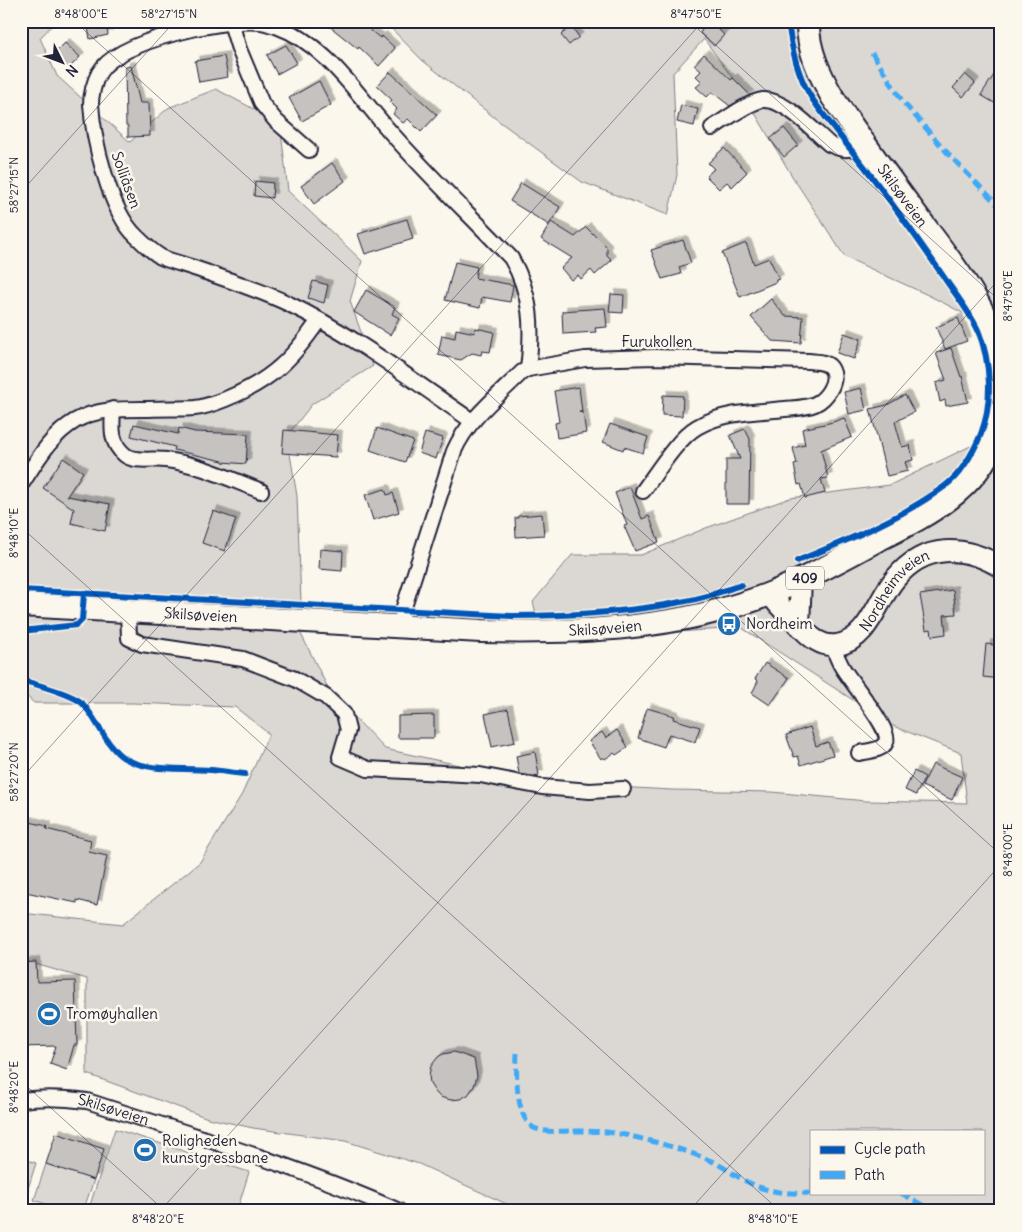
<svg xmlns="http://www.w3.org/2000/svg" width="1022" height="1232" font-family="Delius,sans-serif">
  <style>
    .green { fill: #dbd8d3; stroke: #7e7d87; fill-rule: evenodd }
    .building { fill: #c6c2c0; stroke: #22223b; filter: url(#shadow) }
    .lines { fill: none; stroke-linecap: round; stroke-linejoin: round }
    .minor-casing { stroke: #22223b; stroke-width: 18 }
    .secondary-casing { stroke: #22223b; stroke-width: 24 }
    .primary-casing { stroke: #22223b; stroke-width: 26 }
    .minor { stroke: #fbf7ec; stroke-width: 14 }
    .secondary { stroke: #fbf7ec; stroke-width: 20 }
    .primary { stroke: #fbf7ec; stroke-width: 22 }
    .quiet { stroke: #3fa9f5; stroke-width: 5; stroke-dasharray: 10 5; stroke-linecap: butt }
    .cycleway-casing { stroke: #fbf7ec; stroke-width: 9 }
    .cycleway { stroke: #0057b8; stroke-width: 6 }
    .ticks { fill: none; stroke: #22223b; stroke-width: 1; stroke-opacity: 0.45 }
    .labels { text-anchor: middle; stroke-width: 5; stroke-linejoin: round; paint-order: stroke }
    .shield { fill: #fbf7ec; stroke: #636270; stroke-width: 1 }
    .shield-label { font-size: 14px; font-weight: bold; fill: #22223b }
    .street-label { font-size: 15px; fill: #22223b; stroke: #fbf7ec }
    .poi-label { font-size: 15px; fill: #22223b; stroke: #fbf7ec; text-anchor: start }
    .neatline { fill: none; stroke: #22223b; stroke-width: 2 }
    .ticks-label { font-size: 12px; text-anchor: middle; fill: #22223b }
  </style>
  <defs>
    <filter id="shadow"><feDropShadow dx="4.5" dy="-4.5" stdDeviation="0" flood-color="#0004"/></filter>
  </defs>
  <rect width="100%" height="100%" fill="#fbf7ec"/>
  <filter id="ink" filterUnits="userSpaceOnUse"><feTurbulence type="fractalNoise" baseFrequency=".02" numOctaves="2"/><feDisplacementMap in="SourceGraphic" scale="10" xChannelSelector="R" yChannelSelector="G"/><feConvolveMatrix kernelMatrix="1 2 1 2 8 2 1 2 1" color-interpolation-filters="sRGB"/></filter>
  <g filter="url(#ink)">
    <!-- green -->
    <g class="green">
      <path d="M21,21H56L40,38L57,76L130,142L168,108L216,89L280,123L288,191L362,261L350,301L373,366L312,404L287,436L297,496L301,602L291,614L330,692L385,749L482,770L578,785L672,790L772,792L866,801L967,803L961,753L893,726L742,628L641,634L540,629L533,602L572,555H641L706,528L790,498L890,485L981,441L1001,397V1211H522L419,1164L345,1141L253,1128L208,1118L87,1074V979L21,960V913L123,924L200,862L242,794L269,734L235,707L133,703H34L21,691ZM811,1131H983V1193H811Z"/>
      <polygon points="384,21 1001,21 1001,373 986,325 930,296 845,257 792,176 742,91 704,39 673,73 677,175 668,215 582,182 500,122 422,60"/>
      <polygon points="115,1129 249,1172 237,1211 88,1211"/>
      <polygon points="21,1158 36,1163 26,1195 21,1193"/>
      <polygon points="46,1164 94,1180 83,1211 66,1211 34,1200"/>
    </g>
    <!-- building -->
    <g class="building">
      <polygon points="87,21 106,21 108,35 90,39"/>
      <polygon points="323,21 359,21 380,38 382,36 395,48 379,66 359,47 358,49"/>
      <polygon points="707,21 710,21 724,35 714,46 700,33"/>
      <polygon points="571,26 579,37 569,45 561,35"/>
      <polygon points="65,43 80,57 68,69 53,55"/>
      <polygon points="286,45 297,63 277,74 267,55"/>
      <polygon points="704,54 731,80 733,78 750,95 730,106 712,92 707,97 696,87 702,82 696,76 701,71 694,65"/>
      <polygon points="224,56 228,77 199,82 195,61"/>
      <polygon points="1001,64 1001,107 981,95"/>
      <polygon points="131,66 140,103 149,103 150,136 128,137 128,126 126,126 125,67"/>
      <polygon points="390,72 437,115 421,132 408,119 403,123 393,114 397,109 390,102 392,100 377,86"/>
      <polygon points="965,74 975,83 963,97 953,88"/>
      <polygon points="319,81 331,105 302,121 289,98"/>
      <polygon points="681,105 698,109 694,126 677,122"/>
      <polygon points="784,128 798,145 784,157 770,139"/>
      <polygon points="724,148 747,172 732,187 727,182 719,189 706,176 714,169 708,163"/>
      <polygon points="332,163 345,181 314,204 301,186"/>
      <polygon points="255,181 273,183 272,198 254,196"/>
      <polygon points="521,183 560,207 549,225 510,201"/>
      <polygon points="407,219 413,239 365,254 358,234"/>
      <polygon points="551,222 575,237 586,227 607,248 607,255 612,260 595,275 591,270 581,279 578,275 571,280 561,268 572,258 541,239"/>
      <polygon points="683,240 691,263 679,267 681,274 662,279 651,250"/>
      <polygon points="746,243 754,264 769,258 779,279 776,280 776,282 740,297 722,253"/>
      <polygon points="455,262 477,267 475,278 513,285 510,302 482,297 480,308 445,300"/>
      <polygon points="313,281 328,285 324,303 308,298"/>
      <polygon points="366,290 395,307 392,314 399,318 390,335 354,312"/>
      <polygon points="611,294 624,295 623,313 609,312"/>
      <polygon points="771,299 785,316 803,317 801,343 772,341 751,317"/>
      <polygon points="605,308 607,327 595,328 596,332 563,334 562,311"/>
      <polygon points="958,318 967,341 945,349 936,327"/>
      <polygon points="476,328 494,332 490,352 482,351 481,355 472,353 461,360 438,355 442,335 455,338 456,329 475,333"/>
      <polygon points="844,333 861,339 854,359 837,353"/>
      <polygon points="951,348 961,377 962,376 968,402 946,406 945,400 940,402 936,383 946,380 936,353"/>
      <polygon points="579,387 582,412 579,412 583,413 586,433 557,438 555,423 559,422 554,391"/>
      <polygon points="861,388 866,410 849,414 844,392"/>
      <polygon points="663,395 683,396 682,416 662,415"/>
      <polygon points="905,395 914,412 895,422 902,447 910,445 913,460 905,462 908,471 887,476 870,409 887,405"/>
      <polygon points="844,418 852,437 821,450 828,478 821,479 825,493 805,498 801,484 798,485 794,465 797,464 793,448 805,445 802,429 833,422"/>
      <polygon points="134,424 178,434 179,428 195,432 248,434 246,464 223,462 223,461 174,450 175,447 131,436"/>
      <polygon points="610,424 648,437 643,453 624,447 623,450 603,442"/>
      <polygon points="377,428 413,441 405,462 370,450"/>
      <polygon points="745,429 750,439 749,504 726,504 726,459 740,459 730,435"/>
      <polygon points="284,430 338,435 336,457 282,453"/>
      <polygon points="425,433 443,438 436,459 419,453"/>
      <polygon points="63,458 83,472 67,496 110,504 105,531 71,523 74,509 43,488"/>
      <polygon points="630,487 642,519 649,516 659,542 635,551 624,526 627,525 615,493"/>
      <polygon points="385,489 387,495 393,493 399,512 373,520 365,495"/>
      <polygon points="213,511 236,519 225,551 202,543"/>
      <polygon points="542,514 544,535 516,537 515,518 518,518 518,516"/>
      <polygon points="320,549 343,551 342,571 319,569"/>
      <polygon points="953,590 956,614 944,615 946,634 932,636 931,629 926,630 920,595"/>
      <polygon points="986,644 1001,646 1001,679 983,677"/>
      <polygon points="765,663 789,678 770,705 752,693 758,681 755,679"/>
      <polygon points="647,708 674,716 673,719 700,727 695,742 669,734 664,747 638,738"/>
      <polygon points="508,709 515,742 492,747 485,714"/>
      <polygon points="434,715 434,738 398,738 398,716"/>
      <polygon points="810,727 816,746 828,742 833,755 801,765 798,756 794,757 786,735"/>
      <polygon points="617,730 628,747 616,755 614,753 605,759 603,757 601,759 589,741 602,732 606,738"/>
      <polygon points="535,752 539,775 533,776 519,774 516,756"/>
      <polygon points="933,764 962,777 952,800 922,786"/>
      <polygon points="914,771 925,777 916,795 905,790"/>
      <polygon points="21,820 47,826 46,829 91,840 89,852 107,856 97,905 77,900 77,903 21,891"/>
      <polygon points="36,962 37,982 75,981 77,1045 74,1045 67,1070 50,1064 56,1046 21,1047 21,963"/>
      <polygon points="454,1052 474,1059 477,1076 474,1086 468,1095 460,1099 451,1100 440,1097 436,1093 430,1084 429,1075 431,1066 438,1057 443,1054"/>
      <polygon points="56,1133 104,1149 94,1180 46,1164"/>
    </g>
    <g class="lines">
      <!-- minor casing -->
      <g class="minor-casing">
        <g id="minor">
          <polyline points="231,23 239,49 262,104 276,121 309,150"/>
          <path d="M712,128C725,120 748,102 763,100C784,98 814,131 829,144C843,151 851,151 864,143"/>
          <path d="M113,409C112,427 110,443 125,455C135,463 154,458 166,460C199,464 230,479 261,491"/>
          <path d="M472,421C415,382 352,334 289,304C260,290 228,280 197,269C186,265 173,262 161,257C153,252 143,243 136,236C110,212 93,139 91,104C91,95 94,82 99,73C117,40 225,18 260,22C265,22 271,25 276,26C327,44 359,98 394,136C431,178 472,217 511,258C532,294 533,328 528,369"/>
          <path d="M21,485C36,462 50,436 75,421C98,408 123,409 149,409C164,408 180,409 195,408C206,407 218,402 228,398C272,380 293,358 319,320"/>
          <polyline points="128,610 129,638 142,644 243,659 295,679 326,697 344,714 348,730 340,757 368,769 480,775 542,787 590,791 623,789"/>
          <path d="M401,626L403,610L454,451C468,419 498,396 522,372L528,369L585,359L655,357L809,361C817,362 828,361 832,370C838,382 826,399 815,404C806,408 795,408 785,409C756,412 722,412 697,427C678,438 657,472 643,491"/>
          <path d="M833,645C835,653 838,660 842,667C849,680 892,730 886,742C882,751 867,751 859,753"/>
          <path id="s1" d="M21,1100C44,1097 65,1098 87,1101C192,1135 298,1166 399,1211"/>
        </g>
      </g>
      <!-- secondary casing -->
      <g class="secondary-casing">
        <g id="secondary">
          <path id="s2" d="M770,593C778,607 790,615 801,627C810,637 821,647 837,645C869,640 877,600 895,579C924,543 964,545 1001,567"/>
          <polyline points="799,625 801,580"/>
        </g>
      </g>
      <!-- primary casing -->
      <g class="primary-casing">
        <g id="primary">
          <path id="s3" d="M808,21C807,49 820,75 833,98C859,137 887,175 915,213C950,261 994,310 1001,371"/>
          <path id="s4" d="M21,605L481,631C579,633 680,630 772,593C806,579 838,561 870,544C918,519 975,495 994,440C997,430 999,420 1001,410"/>
        </g>
      </g>
      <!-- minor -->
      <use href="#minor" class="minor"/>
      <!-- secondary -->
      <use href="#secondary" class="secondary"/>
      <!-- primary -->
      <use href="#primary" class="primary"/>
      <!-- quiet -->
      <g class="quiet">
        <polyline points="872,53 903,102 951,157 1001,208"/>
        <path d="M517,1053C516,1071 515,1118 534,1128C545,1133 561,1131 572,1131C589,1131 608,1131 625,1135C653,1141 683,1149 709,1160C724,1166 737,1178 752,1184C770,1193 792,1194 811,1193"/>
        <polyline points="901,1193 933,1211"/>
      </g>
      <!-- cycleway casing -->
      <g class="cycleway-casing">
        <g id="cycleway">
          <path d="M788,21C791,46 798,76 811,97C827,121 846,143 864,166C891,202 918,239 943,276C955,294 969,311 978,330C991,362 993,402 981,434C973,453 962,473 945,486C902,518 846,541 797,561"/>
          <path d="M21,590L511,616C570,616 628,613 686,601C705,598 723,591 741,585"/>
          <polyline points="21,631 77,625 82,620 84,593"/>
          <path d="M21,680C37,685 70,693 82,703C96,717 107,748 124,758C151,773 181,767 211,770C222,771 234,773 245,774"/>
        </g>
      </g>
      <!-- cycleway -->
      <use href="#cycleway" class="cycleway"/>
    </g>
  </g>
  <!-- ticks -->
  <path class="ticks" d="M74,21L1001,855M689,21L1001,302M21,192L175,21M21,527L780,1211M21,779L703,21M21,1081L165,1211M160,1211L1001,277M689,1211L1001,864"/>
  <!-- icons -->
  <defs>
    <g id="bus-disc" transform="scale(1.25)"><circle r="9.5" fill="#1f6fb2" stroke="#fbf7ec"/><path d="M-5-6H5V4H4V6H2V4H-2V6H-4V4H-5ZM-3.5-4V0h7V-4ZM-3.5 1.2v1.5H-2V1.2ZM2 1.2v1.5H3.5V1.2Z" fill="#fff"/></g>
    <g id="stadium-disc" transform="scale(1.25)"><circle r="9.5" fill="#1f6fb2" stroke="#fbf7ec"/><path d="M0-5a6.5 5 0 1 0 0 10a6.5 5 0 1 0 0-10ZM-3.5-1.8h7v3.6h-7Z" fill="#fff"/></g>
  </defs>
  <g fill-rule="evenodd">
    <use href="#bus-disc" x="729" y="624"/>
    <use href="#stadium-disc" x="49" y="1014"/>
    <use href="#stadium-disc" x="145" y="1150"/>
  </g>
  <g class="labels">
    <!-- shield labels -->
    <rect class="shield" x="786" y="566.5" width="38" height="23" rx="4"/>
    <g class="shield-label">
      <text x="805" y="583">409</text>
    </g>
    <!-- street labels -->
    <g class="street-label">
      <text transform="translate(126 180) rotate(70)" y="5">Solliåsen</text>
      <text dy="5" stroke="none"><textPath href="#s3" startOffset="202">Skilsøveien</textPath></text>
      <text x="657" y="347">Furukollen</text>
      <text dy="5" stroke="none"><textPath href="#s2" startOffset="170">Nordheimveien</textPath></text>
      <text dy="5" stroke="none"><textPath href="#s4" startOffset="180">Skilsøveien</textPath></text>
      <text dy="5" stroke="none"><textPath href="#s4" startOffset="585">Skilsøveien</textPath></text>
      <text dy="5" stroke="none"><textPath href="#s1" startOffset="94">Skilsøveien</textPath></text>
    </g>
    <!-- poi labels -->
    <g class="poi-label">
      <text x="746" y="629">Nordheim</text>
      <text x="66" y="1019">Tromøyhallen</text>
      <text x="162" y="1146">Roligheden<tspan x="162" dy="17">kunstgressbane</tspan></text>
    </g>
  </g>
  <!-- margin -->
  <rect width="1022" height="1232" fill="none" stroke="#fbf7ec" stroke-width="55"/>
  <!-- legend -->
  <rect x="810" y="1130" width="175" height="65" fill="#fbf7ec" stroke="#a4a2a5"/>
  <rect x="820" y="1146" width="25" height="8" fill="#0057b8" stroke="#a4a2a5"/>
  <text x="854" y="1154" font-size="15" fill="#22223b">Cycle path</text>
  <rect x="820" y="1171" width="25" height="8" fill="#3fa9f5" stroke="#a4a2a5"/>
  <text x="854" y="1180" font-size="15" fill="#22223b">Path</text>
  <!-- north arrow -->
  <g transform="translate(62 62) rotate(132)" stroke="#fbf7ec" stroke-width="4" paint-order="stroke">
  <path d="M0-4L9 19L0 12L-9 19Z" fill="#22223b"/>
  <text y="-8" font-size="14" font-weight="bold" text-anchor="middle" fill="#22223b">N</text>
  </g>
  <rect x="28" y="28" width="966" height="1176" class="neatline"/>
  <g class="ticks-label">
    <text x="81" y="18">8°48'00"E</text>
    <text x="169" y="18">58°27'15"N</text>
    <text x="696" y="18">8°47'50"E</text>
    <text transform="translate(14 185) rotate(-90)" y="4">58°27'15"N</text>
    <text transform="translate(1008 296) rotate(-90)" y="4">8°47'50"E</text>
    <text transform="translate(14 533) rotate(-90)" y="4">8°48'10"E</text>
    <text transform="translate(14 772) rotate(-90)" y="4">58°27'20"N</text>
    <text transform="translate(1008 850) rotate(-90)" y="4">8°48'00"E</text>
    <text transform="translate(14 1087) rotate(-90)" y="4">8°48'20"E</text>
    <text x="158" y="1223">8°48'20"E</text>
    <text x="773" y="1223">8°48'10"E</text>
  </g>
</svg>
